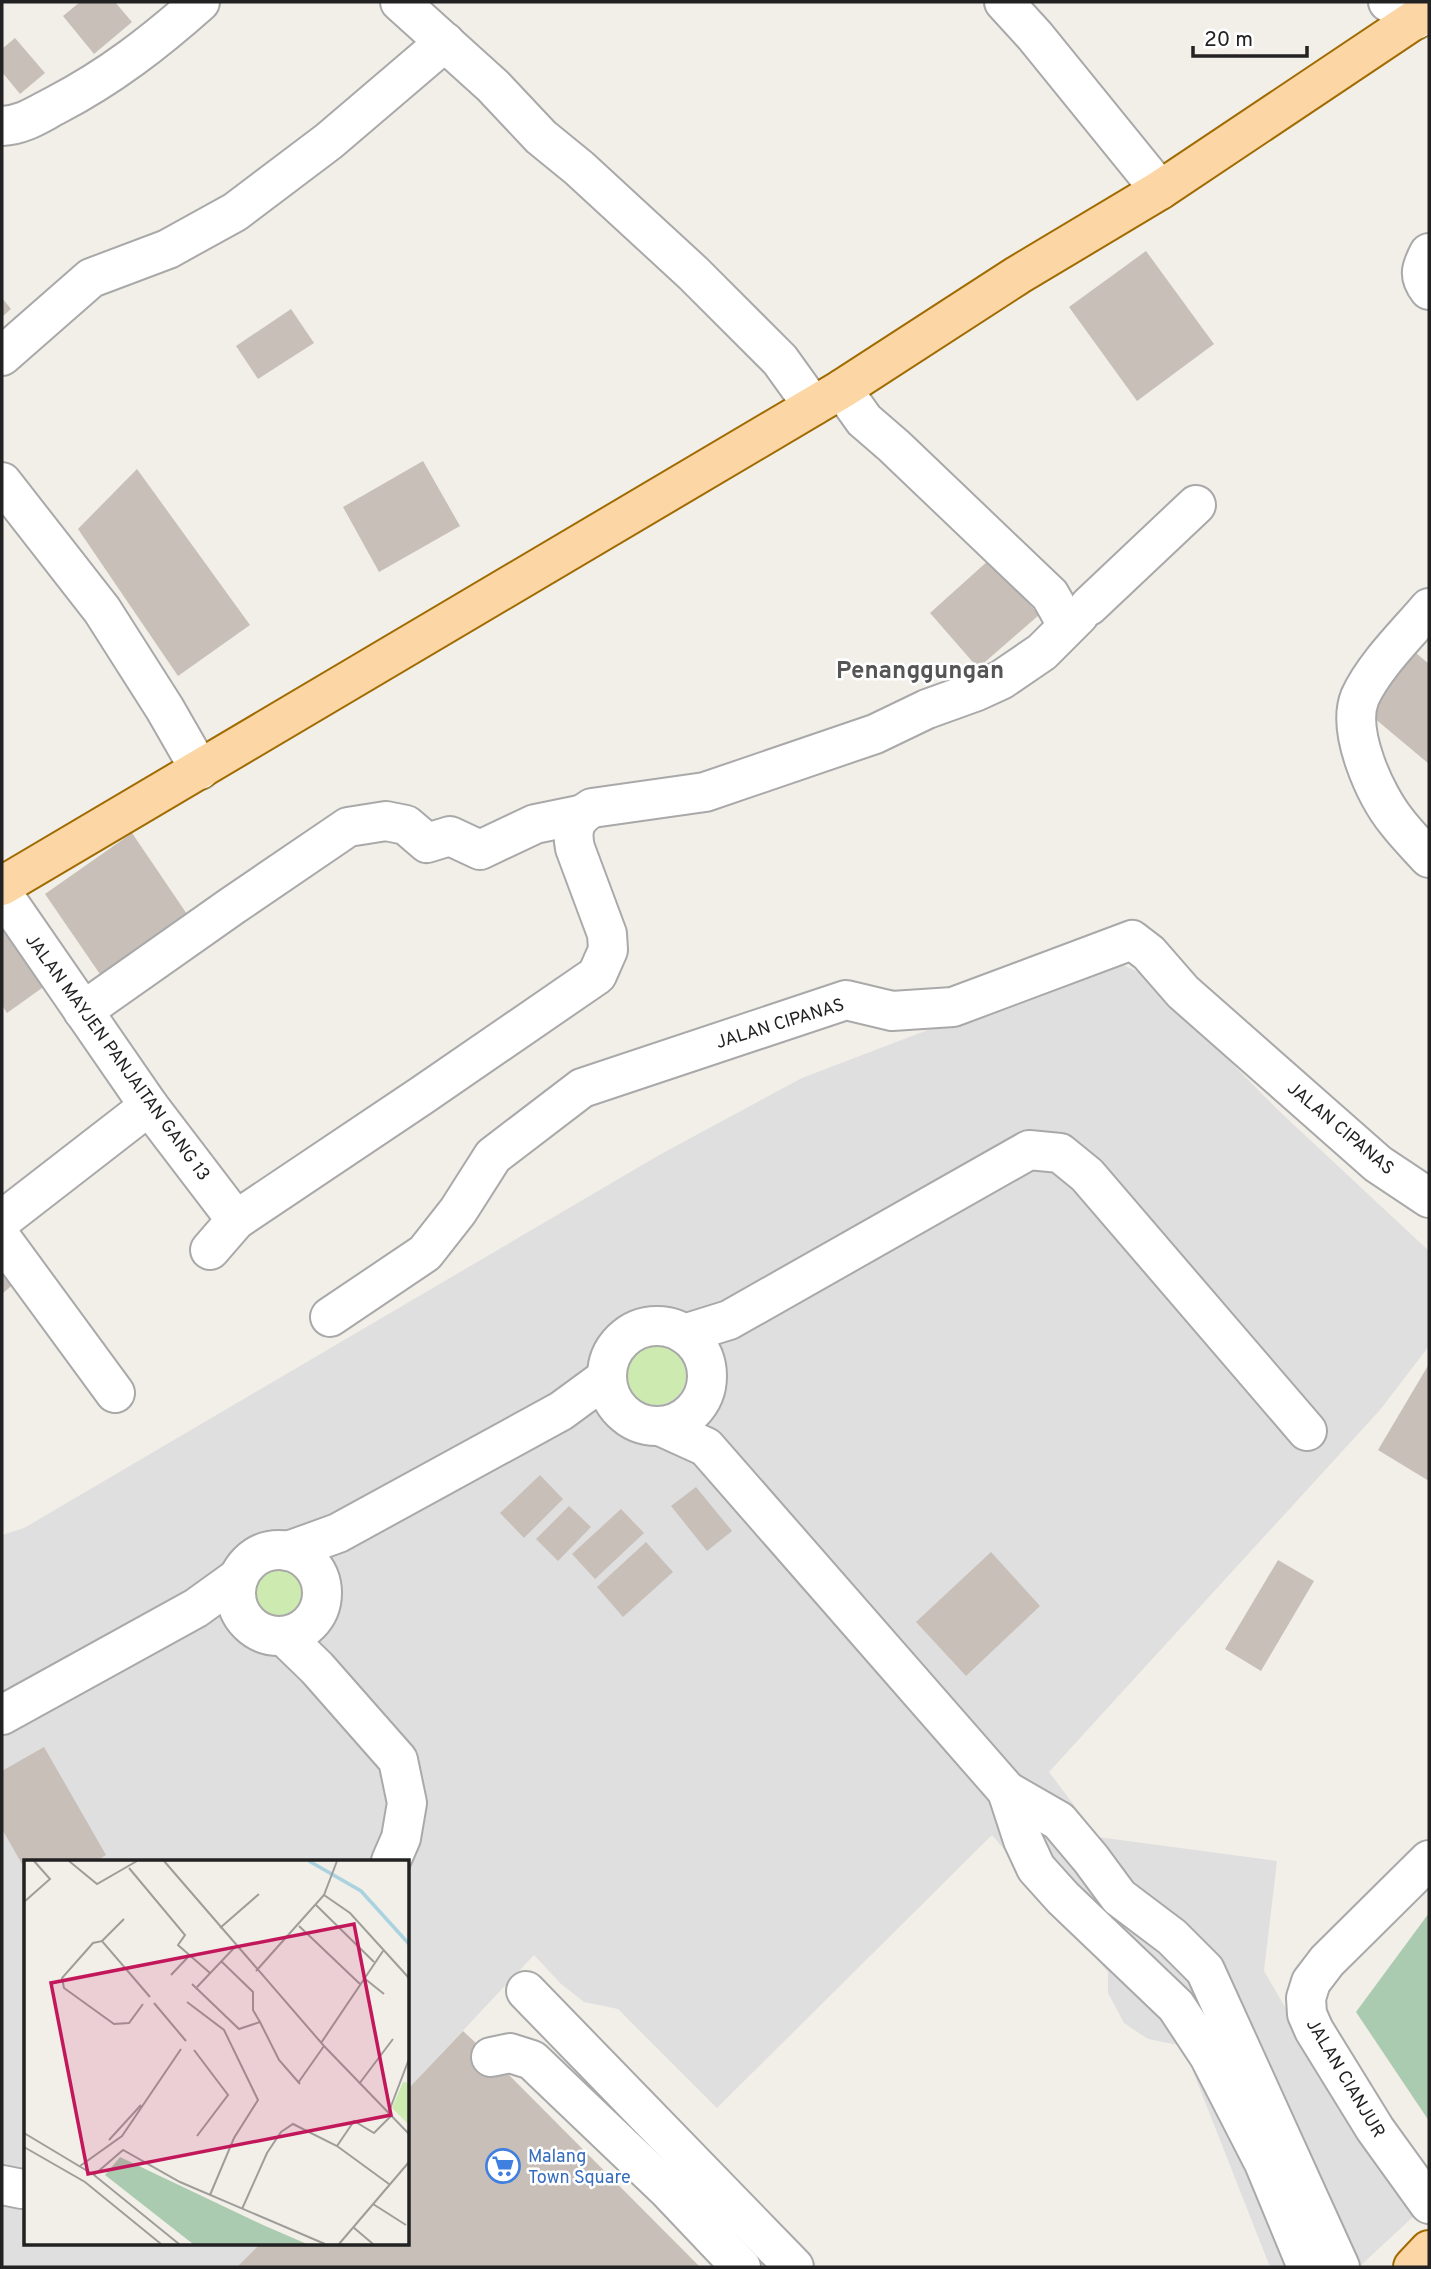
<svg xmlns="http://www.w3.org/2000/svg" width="1431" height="2269" font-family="Overpass,sans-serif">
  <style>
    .residential { fill: #e0dfdf }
    .grass { fill: #cdebb0 }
    .cemetery { fill: #aacbaf }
    .building { fill: #c7bfb8 }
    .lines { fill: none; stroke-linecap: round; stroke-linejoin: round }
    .minor-casing { stroke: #a9a9a9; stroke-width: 42 }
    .major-casing { stroke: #a06b00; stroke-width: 42 }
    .minor { stroke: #fff; stroke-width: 38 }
    .major { stroke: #fcd6a4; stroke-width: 38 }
    .labels { text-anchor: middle; stroke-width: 5; stroke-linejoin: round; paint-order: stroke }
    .street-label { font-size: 18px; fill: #222; stroke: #fff }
    .shop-label { font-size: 18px; fill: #366cbe; stroke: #fff; text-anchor: start }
    .district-label { font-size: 24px; font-weight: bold; fill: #555; stroke: #fff }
    .inset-river { fill: none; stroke: #aad3df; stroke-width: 3.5 }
    .inset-road { fill: none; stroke: #9f9d99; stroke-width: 2 }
    .view { fill: #c2185b; fill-opacity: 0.15; stroke: #c2185b; stroke-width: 3.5 }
    .inset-edge { fill: none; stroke: #222; stroke-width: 3.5 }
  </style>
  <rect width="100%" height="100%" fill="#f2efe9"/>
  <!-- residential -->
  <polygon class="residential" points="1111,960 1144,974 1278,1110 1429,1251 1429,1346 1380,1410 1049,1772 1098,1837 1277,1861 1264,1971 1358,2132 1415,2215 1359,2267 1270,2267 1183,2046 1148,2039 1124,2023 1108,1993 1108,1972 992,1835 717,2108 618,2009 584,2002 561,1984 534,1955 408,2089 408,1861 26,1861 26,2243 261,2243 237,2267 2,2267 2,1535 24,1528 661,1154 802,1078"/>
  <!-- grass -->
  <g class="grass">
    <circle cx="656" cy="1375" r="30"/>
    <circle cx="279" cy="1593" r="25"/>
  </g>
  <!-- cemetery -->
  <polygon class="cemetery" points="1429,1913 1429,2121 1356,2012"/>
  <!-- building -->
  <g class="building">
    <polygon points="80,2 115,2 132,22 94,54 63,16"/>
    <polygon points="15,38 45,73 20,94 2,72 2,49"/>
    <polygon points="1146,251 1214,344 1137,401 1069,307"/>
    <polygon points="2,298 11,309 2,317"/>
    <polygon points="291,309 314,343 258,379 236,346"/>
    <polygon points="423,461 460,526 379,572 343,507"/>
    <polygon points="137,469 250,625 178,676 78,529"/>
    <polygon points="990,559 1039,615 978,668 930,613"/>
    <polygon points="1410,648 1429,664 1429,764 1361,707"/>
    <polygon points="132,833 191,920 104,980 45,894"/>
    <polygon points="2,916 49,983 7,1013 2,1005"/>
    <polygon points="2,1247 25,1274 2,1294"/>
    <polygon points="1429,1364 1429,1481 1378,1450"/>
    <polygon points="540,1475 563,1499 524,1538 500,1513"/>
    <polygon points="696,1487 732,1531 707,1551 671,1506"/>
    <polygon points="569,1506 591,1527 558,1561 536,1539"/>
    <polygon points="621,1509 644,1533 595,1579 572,1554"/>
    <polygon points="646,1542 673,1572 623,1617 597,1587"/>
    <polygon points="991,1552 1040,1606 966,1676 916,1622"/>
    <polygon points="1278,1560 1314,1581 1261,1671 1225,1649"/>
    <polygon points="44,1747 106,1855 96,1861 26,1861 26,1871 2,1829 2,1771"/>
    <polygon points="463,2031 491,2057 700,2267 237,2267 261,2243 408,2243 408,2089"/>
  </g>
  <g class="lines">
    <!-- minor casing -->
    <g class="minor-casing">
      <g id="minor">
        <polyline points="400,2 493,86 541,137 579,168 693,273 780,360 813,406"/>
        <polyline points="1004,2 1035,36 1160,190"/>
        <polyline points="1388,2 1416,20"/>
        <path d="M2,126C23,125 37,115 56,105C110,77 155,42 200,2"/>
        <path d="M1429,253C1421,268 1418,276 1429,290"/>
        <polyline points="2,356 91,278 168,249 235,212 329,141 445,42"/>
        <polyline points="842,389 864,420 894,446 1050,595 1067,625"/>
        <polyline points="2,482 102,610 165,709 200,770"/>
        <polyline points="1089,606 1196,505"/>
        <path d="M1429,608C1407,634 1374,666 1360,697C1346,731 1375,795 1397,822C1407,835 1418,846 1429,858"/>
        <polyline points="2,893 149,1106 236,1220"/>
        <polyline points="83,1011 232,906 348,827 386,821 406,825 427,843 450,836 480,850 535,824 579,815"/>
        <polyline points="2,1220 149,1106"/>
        <polyline points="2,1239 115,1393"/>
        <path d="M210,1250L236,1220L421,1096L597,975L608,950L607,934L575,848C571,828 575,818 592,808L705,792L875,734L927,709L977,691L1001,680L1042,652L1079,615"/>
        <polyline points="330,1317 425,1253 458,1211 493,1156 582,1088 846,1000 892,1011 953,1007 1132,940 1149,953 1183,992 1378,1164 1429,1198"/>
        <circle cx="657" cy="1376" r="50"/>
        <polyline points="684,1334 729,1320 1029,1150 1060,1153 1087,1175 1307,1431"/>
        <polyline points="662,1427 706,1447 1007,1791 1059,1821 1091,1859 1119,1897 1172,1937 1205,1970 1340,2267"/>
        <circle cx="279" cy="1593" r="43"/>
        <polyline points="288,1551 338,1533 561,1411 606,1378"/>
        <polyline points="284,1636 317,1668 398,1760 407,1803 401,1838 391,1861"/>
        <polyline points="2,1715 196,1608 239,1577"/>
        <polyline points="1007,1791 1023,1840 1036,1868 1063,1898 1176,2006 1209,2056 1264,2163 1307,2267"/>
        <polyline points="1429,1860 1327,1961 1311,1982 1306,1998 1307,2014 1314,2030 1375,2129 1429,2204"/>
        <polyline points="526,1991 794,2267"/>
        <polyline points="491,2057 510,2053 532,2060 667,2189 741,2267"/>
        <polyline points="2,2185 22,2189 26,2188"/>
      </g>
    </g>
    <!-- major casing -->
    <g class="major-casing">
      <g id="major">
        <polyline points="2,886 842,389 1018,275 1160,190 1429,10"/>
        <polyline points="1413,2267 1429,2250"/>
      </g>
    </g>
    <!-- minor -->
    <use href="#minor" class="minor"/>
    <!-- major -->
    <use href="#major" class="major"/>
  </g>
  <!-- icons -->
  <defs>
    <g id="supermarket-ring" transform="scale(1.75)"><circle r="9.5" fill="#fff" stroke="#3f7fe0" stroke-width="1.5"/><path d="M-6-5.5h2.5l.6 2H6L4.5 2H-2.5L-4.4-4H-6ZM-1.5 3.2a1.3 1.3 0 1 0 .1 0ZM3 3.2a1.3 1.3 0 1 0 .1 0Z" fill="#3f7fe0"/></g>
  </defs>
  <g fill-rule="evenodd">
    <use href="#supermarket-ring" x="503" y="2166"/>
  </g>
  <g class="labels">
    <!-- street labels -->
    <g class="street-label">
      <text transform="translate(780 1023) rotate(-17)" y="6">JALAN CIPANAS</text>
      <text transform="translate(118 1057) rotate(54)" y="6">JALAN MAYJEN PANJAITAN GANG 13</text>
      <text transform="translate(1341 1128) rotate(40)" y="6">JALAN CIPANAS</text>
      <text transform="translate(1346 2078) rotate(59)" y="6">JALAN CIANJUR</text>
    </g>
    <!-- shop labels -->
    <g class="shop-label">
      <text x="528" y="2162">Malang<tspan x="528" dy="21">Town Square</tspan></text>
    </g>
    <!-- district labels -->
    <g class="district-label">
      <text x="920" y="678">Penanggungan</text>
    </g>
  </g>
  <!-- overview -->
  <g transform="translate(24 1860)">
    <rect width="385" height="385" fill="#f2efe9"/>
    <path d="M379,222L385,223V265L368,248Z" fill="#cdebb0"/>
    <path d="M96,297L239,365L283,384H169L81,315Z" fill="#aacbaf"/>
    <path class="inset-river" d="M285,1L337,31L385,84"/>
    <path class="inset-road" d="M45,1L73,24L113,1M140,1L300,186L385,274M105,8L161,75L154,85L186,113M300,35L326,53L385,118M0,42L26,19L10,1M292,45L350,102M275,66L336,124M196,68L235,34M78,81L100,59M197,101L229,132V150L236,162M232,111L300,35L313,1M147,115L166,95M340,118L360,134M168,124L215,169L236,162L255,200L276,224M173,127L211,87M163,142L200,170L234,240L210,278L186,335M130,143L162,181M119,144L105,163L90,164L40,128L38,118L69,83L78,81L126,137M297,183L359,91M170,190L204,235L173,276M274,223L300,186M335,224L369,179M364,254L385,199M0,273L70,315L155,384M85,280L117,245M313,286L330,261L350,273L367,256M0,287L61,322L137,384M56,306L98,276L157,189M70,315L99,290L156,322L301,384M349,344L382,365M218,349L243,293L257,272L269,264L313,286L365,324M329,367L349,384M315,384L385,302"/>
    <path class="view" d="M330,64L367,255L64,314L27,123Z"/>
    <rect width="385" height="385" class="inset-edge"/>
  </g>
  <!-- border -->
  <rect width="1431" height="2269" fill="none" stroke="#222222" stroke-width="7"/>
  <!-- scale -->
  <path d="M1193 46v10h114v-10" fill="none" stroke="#222222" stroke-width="3.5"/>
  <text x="1204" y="46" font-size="21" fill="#222222" stroke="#ffffff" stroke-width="5" paint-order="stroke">20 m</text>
</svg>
